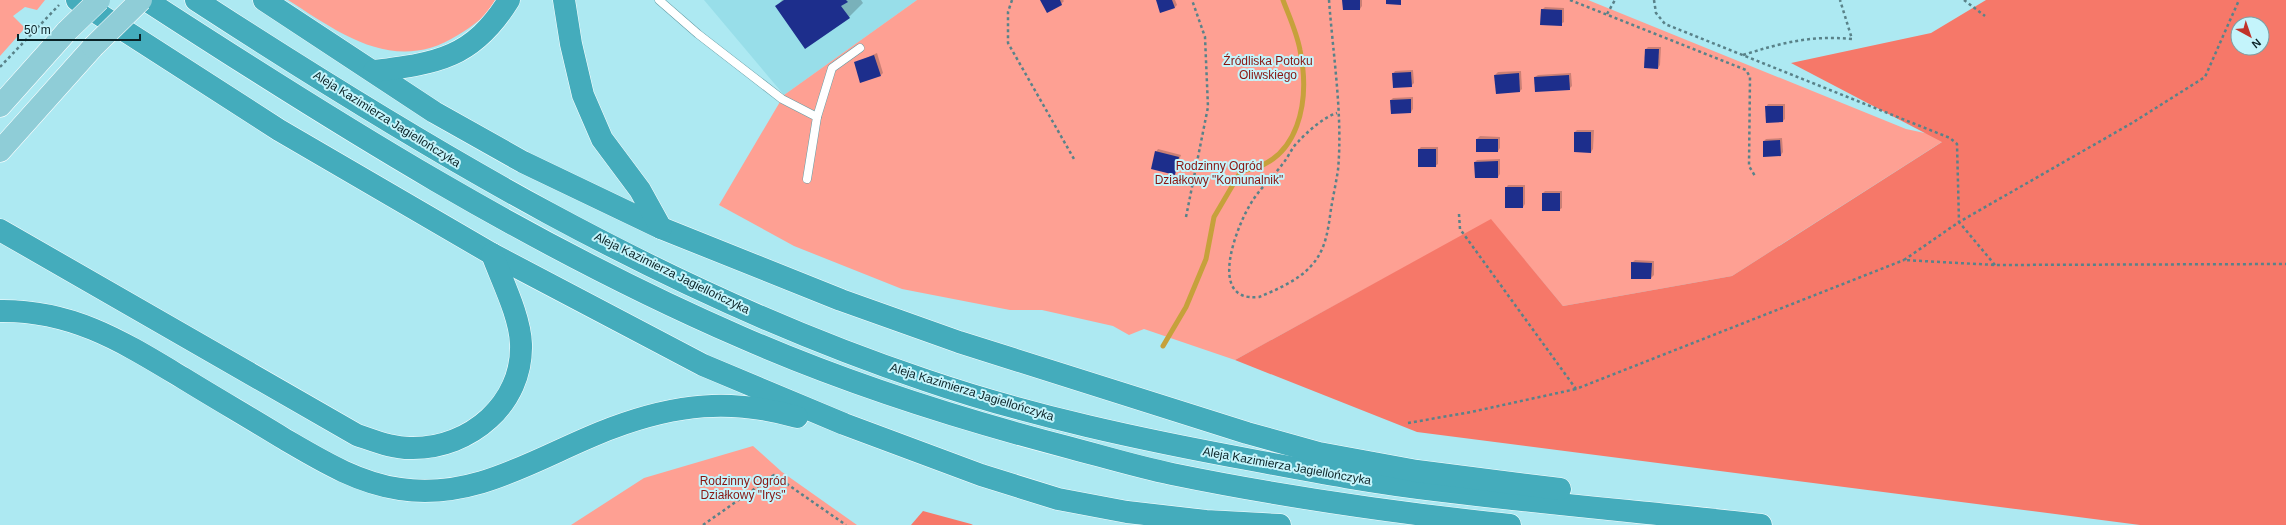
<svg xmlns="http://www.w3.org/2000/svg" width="2286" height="525" font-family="Helvetica,sans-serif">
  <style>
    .built { fill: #98dee9 }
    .green { fill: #fea093 }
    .forest { fill: #f67869; fill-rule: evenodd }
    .shadow { fill: #0003 }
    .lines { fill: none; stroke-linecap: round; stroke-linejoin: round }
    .stream { stroke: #c6a13b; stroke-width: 5 }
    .building { fill: #1d2e8c }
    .lane-casing { stroke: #629ca5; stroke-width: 9 }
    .primary-casing { stroke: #fff; stroke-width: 23 }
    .highway-casing { stroke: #fff; stroke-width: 23 }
    .path { stroke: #598289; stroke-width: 2.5; stroke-dasharray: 3 3; stroke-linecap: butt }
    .lane { stroke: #fff; stroke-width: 8 }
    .primary { stroke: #8fcdd7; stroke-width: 22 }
    .highway { stroke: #44acbc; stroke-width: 22 }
    .primary-bridge-casing { stroke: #fff; stroke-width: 23; stroke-linecap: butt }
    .primary-bridge { stroke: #8fcdd7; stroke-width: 22 }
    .labels { text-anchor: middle; stroke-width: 4; stroke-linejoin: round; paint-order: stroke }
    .park-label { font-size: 12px; fill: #881510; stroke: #c4f4fb }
    .street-label { font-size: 12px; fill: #0a2226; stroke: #c4f4fb }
  </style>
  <rect width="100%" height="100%" fill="#ade9f2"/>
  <!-- built -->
  <polygon class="built" points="704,0 917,0 784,95"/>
  <!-- green -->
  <g class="green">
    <polygon points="0,0 45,0 37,10 25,7 13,16 25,28 0,56"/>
    <path d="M288,0H495C488,15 472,27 458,35C395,75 341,34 288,0Z"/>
    <polygon points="917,0 1588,0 1906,129 1948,138 1732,276 1563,306 1491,220 1235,360 1144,329 1129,335 1113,326 1042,310 1010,310 902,289 794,246 719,205 784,95"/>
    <polygon points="753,446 782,472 857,525 571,525 644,478"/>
  </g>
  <!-- forest -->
  <g class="forest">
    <path d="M1986,0H2286V525H2140L1417,432L1235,360L1491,219L1563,306L1732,276L1942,142L1791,63L1931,33ZM2238,24H2262V48H2238Z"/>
    <polygon points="923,511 971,524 973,525 911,525"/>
  </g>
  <!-- shadow -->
  <g class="shadow">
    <polygon points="782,0 861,0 863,3 849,17 777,6"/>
    <polygon points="1041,0 1063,0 1064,1 1061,4"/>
    <polygon points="1157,0 1175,0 1177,5 1175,7"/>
    <polygon points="1343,0 1362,0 1362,6 1360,9 1343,9"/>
    <polygon points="1545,7 1564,8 1564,22 1561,24 1542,10"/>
    <polygon points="1648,47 1661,47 1660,65 1658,68 1646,49"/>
    <polygon points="877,53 883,73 881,75 855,63"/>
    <polygon points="1413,70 1414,83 1411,86 1393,74 1395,71"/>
    <polygon points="1521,71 1522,89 1520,91 1495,75 1498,72"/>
    <polygon points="1571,73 1572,86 1569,89 1535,77 1538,75"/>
    <polygon points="1413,97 1413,109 1411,112 1391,100 1393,98"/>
    <polygon points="1768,104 1785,104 1785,119 1783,121 1766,122 1766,107"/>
    <polygon points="1577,130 1594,130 1593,149 1591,152 1575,132"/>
    <polygon points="1480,136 1500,137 1500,148 1498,151 1477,151 1477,139"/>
    <polygon points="1782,138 1783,152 1781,155 1764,141 1766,139"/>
    <polygon points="1421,147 1438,147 1438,164 1435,166 1419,149"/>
    <polygon points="1158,149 1181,155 1174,174 1156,152"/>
    <polygon points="1500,159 1500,174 1498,177 1475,162 1477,160"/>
    <polygon points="1508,185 1525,185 1525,204 1523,207 1506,188"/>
    <polygon points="1545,191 1562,191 1562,208 1559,210 1543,193"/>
    <polygon points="1635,260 1654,261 1654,275 1651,278 1632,263"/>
  </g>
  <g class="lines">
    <!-- stream -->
    <path class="stream" d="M1163,346L1186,307L1206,259L1214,217L1241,171C1301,163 1310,99 1300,50C1297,33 1289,16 1283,0"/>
  </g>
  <!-- building -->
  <g class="building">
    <polygon points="784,0 846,0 848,2 841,6 850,18 805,49 775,6"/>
    <polygon points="1040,0 1060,0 1062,5 1047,13"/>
    <polygon points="1156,0 1172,0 1175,8 1160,13"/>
    <polygon points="1342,0 1360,0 1360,10 1343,10"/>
    <polygon points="1386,0 1401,0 1401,5 1386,4"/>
    <polygon points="1541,9 1562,10 1562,26 1540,25"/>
    <polygon points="1645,49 1659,49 1658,69 1644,68"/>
    <polygon points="874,55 881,76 860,83 854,62"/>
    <polygon points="1411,72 1412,87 1393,88 1392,73"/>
    <polygon points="1519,73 1520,92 1496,94 1494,75"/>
    <polygon points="1569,75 1570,90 1535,92 1534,77"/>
    <polygon points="1411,99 1411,113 1391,114 1390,100"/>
    <polygon points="1765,106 1783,106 1783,122 1766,123"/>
    <polygon points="1574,132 1591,132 1591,153 1574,152"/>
    <rect x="1476" y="139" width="22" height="13"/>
    <polygon points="1780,140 1781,156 1763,157 1763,141"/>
    <rect x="1418" y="149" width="18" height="18"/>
    <polygon points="1155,151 1179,157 1175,175 1151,169"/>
    <polygon points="1498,161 1498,178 1475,178 1474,162"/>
    <rect x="1505" y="187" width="18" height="21"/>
    <rect x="1542" y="193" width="18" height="18"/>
    <polygon points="1631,262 1652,263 1651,279 1631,279"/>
  </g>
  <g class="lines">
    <!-- lane casing -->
    <g class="lane-casing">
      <g id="lane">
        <polyline points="659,0 698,34 782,99 817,117 807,179"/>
        <polyline points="817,117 832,68 860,48"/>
      </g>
    </g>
    <!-- primary casing -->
    <g class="primary-casing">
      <g id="primary">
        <polyline points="0,106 67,31"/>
        <polyline points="0,151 93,47"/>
      </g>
    </g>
    <!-- highway casing -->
    <g class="highway-casing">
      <g id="highway">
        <polyline points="77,0 279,130 492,254 703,365 844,424 981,475 1058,499 1127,512 1206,521 1280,525"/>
        <path d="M146,0C337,124 531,246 741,337C848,384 959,419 1071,448C1105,457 1138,467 1172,474C1284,497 1397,513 1510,525"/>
        <path d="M196,0C425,149 665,293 925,380C1030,416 1143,440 1252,460C1315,472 1379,484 1443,491C1548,504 1655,513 1761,525"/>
        <polyline points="264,0 434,112 523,162 661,228 841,300 959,342 1247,433 1319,453 1417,471 1560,489"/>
        <polyline points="564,0 571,44 583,95 602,139 640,190 661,228"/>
        <path d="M374,71C438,63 473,58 509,0"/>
        <path d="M0,230L357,435C375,441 394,449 413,448C470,448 523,404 521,344C520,316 502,281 492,254"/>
        <path d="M0,311C73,310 123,342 183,378C217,399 252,419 286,440C322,461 358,483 400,489C478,501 542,454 612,428C676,404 731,398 797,417"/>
      </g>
    </g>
    <!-- path -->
    <g class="path">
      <polyline points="1012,0 1008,12 1008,43 1074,159"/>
      <path d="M1329,0C1333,55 1343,116 1338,170C1336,183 1333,197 1331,209C1328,230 1326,250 1311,266C1299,280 1276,290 1259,297C1205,303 1238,222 1253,200C1262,186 1275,175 1284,162C1289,156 1292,147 1298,142C1308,131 1324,117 1337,113"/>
      <polyline points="1570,0 1746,70 1750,77 1749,166 1755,176"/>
      <polyline points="1654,0 1656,13 1665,24 1950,138 1957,144 1959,222 2132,123 2205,77 2239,0"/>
      <polyline points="1964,0 1985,16"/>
      <polyline points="1607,14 1615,0"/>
      <path d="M1743,55C1781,43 1811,35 1852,39L1840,0"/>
      <polyline points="0,67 59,5"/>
      <polyline points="1459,214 1460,229 1576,389 1904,260"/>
      <polyline points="1186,217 1208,107 1205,37 1192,0"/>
      <polyline points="1995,265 1959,222 1904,260 1995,265 2286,264"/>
      <polyline points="1408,423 1471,412 1576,389"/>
      <polyline points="703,525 774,475 846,525"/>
    </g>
    <!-- lane -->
    <use href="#lane" class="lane"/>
    <!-- primary -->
    <use href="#primary" class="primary"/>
    <!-- highway -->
    <use href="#highway" class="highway"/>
    <!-- primary-bridge casing -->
    <g class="primary-bridge-casing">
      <g id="primary-bridge">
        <polyline points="67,31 99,0"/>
        <polyline points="93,47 141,0"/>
      </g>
    </g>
    <!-- primary-bridge -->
    <use href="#primary-bridge" class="primary-bridge"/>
  </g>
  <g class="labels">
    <!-- park labels -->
    <g class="park-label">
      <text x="1268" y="65">Źródliska Potoku<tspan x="1268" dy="14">Oliwskiego</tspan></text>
      <text x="1219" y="170">Rodzinny Ogród<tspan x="1219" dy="14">Działkowy "Komunalnik"</tspan></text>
      <text x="743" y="485">Rodzinny Ogród<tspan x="743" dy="14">Działkowy "Irys"</tspan></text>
    </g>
    <!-- street labels -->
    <g class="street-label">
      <text transform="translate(387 119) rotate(32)" y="4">Aleja Kazimierza Jagiellończyka</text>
      <text transform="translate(672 273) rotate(26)" y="4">Aleja Kazimierza Jagiellończyka</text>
      <text transform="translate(972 392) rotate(17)" y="4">Aleja Kazimierza Jagiellończyka</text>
      <text transform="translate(1287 466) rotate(10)" y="4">Aleja Kazimierza Jagiellończyka</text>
    </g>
  </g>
  <!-- north arrow -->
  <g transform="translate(2250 36) rotate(140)"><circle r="19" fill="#c4f4fb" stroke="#7aa0a6"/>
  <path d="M0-3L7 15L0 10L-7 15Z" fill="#c13329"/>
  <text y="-6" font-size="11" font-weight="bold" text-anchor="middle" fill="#0a2226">N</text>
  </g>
  <!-- scale -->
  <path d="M18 34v6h122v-6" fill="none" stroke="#0a2226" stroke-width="2"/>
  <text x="24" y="34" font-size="12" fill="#0a2226" stroke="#c4f4fb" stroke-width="3" paint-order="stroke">50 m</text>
</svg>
